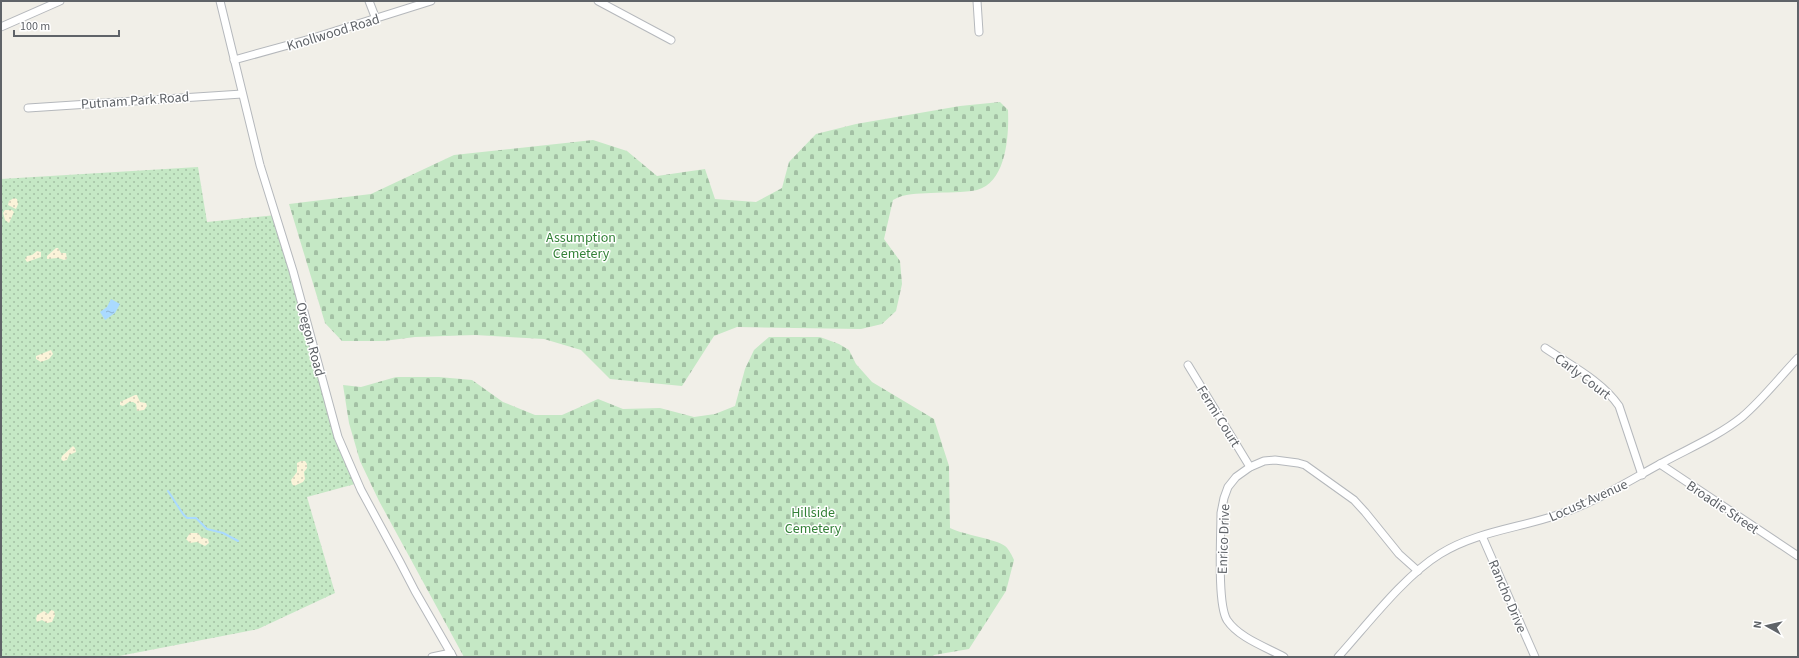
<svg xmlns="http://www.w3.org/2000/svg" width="1799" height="658" font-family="'Source Sans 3',sans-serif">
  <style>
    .grass { fill: url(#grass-dots) }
    .sand { fill: url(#sand-dots) }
    .cemetery { fill: url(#cemetery-stones) }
    .water { fill: url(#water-ripples) }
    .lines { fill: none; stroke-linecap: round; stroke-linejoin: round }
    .stream { stroke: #aadaff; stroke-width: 2 }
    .minor-casing { stroke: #b5b8bc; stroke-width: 9 }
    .minor { stroke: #fff; stroke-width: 7 }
    .labels { text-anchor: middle; stroke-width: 3; stroke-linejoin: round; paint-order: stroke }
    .street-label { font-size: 14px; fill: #5f6368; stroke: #fff }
    .park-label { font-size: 14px; fill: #348238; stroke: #fff }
  </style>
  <defs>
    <pattern id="grass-dots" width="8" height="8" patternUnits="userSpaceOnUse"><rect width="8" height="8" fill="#c5e8c5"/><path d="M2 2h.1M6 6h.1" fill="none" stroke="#a3c0a4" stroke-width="1.8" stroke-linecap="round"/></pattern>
    <pattern id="sand-dots" width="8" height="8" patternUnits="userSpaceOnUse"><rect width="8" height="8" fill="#fbf3d9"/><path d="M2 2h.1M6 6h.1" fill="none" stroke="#cec8b4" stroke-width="1.8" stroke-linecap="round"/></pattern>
    <pattern id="cemetery-stones" width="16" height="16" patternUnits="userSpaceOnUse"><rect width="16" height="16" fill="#c5e8c5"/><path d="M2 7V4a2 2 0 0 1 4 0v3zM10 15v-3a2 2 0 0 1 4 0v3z" fill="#a3c0a4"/></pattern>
    <pattern id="water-ripples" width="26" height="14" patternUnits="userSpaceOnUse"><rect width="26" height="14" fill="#aadaff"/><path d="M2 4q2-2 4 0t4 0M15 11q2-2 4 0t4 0" fill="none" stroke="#8eb4d2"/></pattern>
  </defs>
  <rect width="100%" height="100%" fill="#f1efe8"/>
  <!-- grass -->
  <polygon class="grass" points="198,167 207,222 276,215 336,429 355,484 307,497 335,593 258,629 114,657 1,657 1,179"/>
  <!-- sand -->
  <g class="sand">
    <polygon points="14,198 17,199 18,204 16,209 8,205 9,201"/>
    <polygon points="5,210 12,210 14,212 9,223 5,220 3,213"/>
    <polygon points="56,248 58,248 61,253 66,253 67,259 64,260 58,258 47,259 47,256"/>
    <polygon points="37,251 41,252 41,257 27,262 25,259 27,256 32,255"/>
    <polygon points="51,350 53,354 49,359 41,362 36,359 36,356"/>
    <polygon points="135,395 137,395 140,402 146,403 147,406 144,410 137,411 136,404 133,402 129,402 123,406 120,405 120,402"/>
    <polygon points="73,446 75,448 76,452 69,455 67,460 63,461 61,459 62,456"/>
    <polygon points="301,461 305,461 307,464 307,468 304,472 305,479 303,482 294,486 292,484 291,480 297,472 297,463"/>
    <polygon points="190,533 198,533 201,537 208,539 209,543 205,546 197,542 190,543 186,539"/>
    <polygon points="51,610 54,611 55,615 52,622 47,623 42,620 37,622 36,619 37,615 44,611 48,614"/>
  </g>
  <!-- cemetery -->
  <g class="cemetery">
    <path d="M1000,102L1008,110C1009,134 1007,182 977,190C964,193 945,192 931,193C917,194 905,193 893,200L884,239L900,261L902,284L896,311L882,324L861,329L737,327L714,336L682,386L610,379L581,350L544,339L475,335L415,337L384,341H342L325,323L289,204L371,194L454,155L593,140L627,151L657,176L705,169L715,199L756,202L782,188L789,162L816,134L856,124L960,106Z"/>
    <path d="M769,337H820L839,344L849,350L856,364L872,382L934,419L949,466L950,528C964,535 996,539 1005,546C1009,549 1012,556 1014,560L1006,591L969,649L934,655L932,657H464L379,501L360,461L349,423L343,385L361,387L396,377H439L472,380L503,402L535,415H562L598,399L623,409L660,408L694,417L715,414L735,406L745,369L754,350Z"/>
  </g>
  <!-- water -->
  <polygon class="water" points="111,299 120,304 115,313 105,320 100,312 107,307"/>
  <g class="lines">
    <!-- stream -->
    <polyline class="stream" points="168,491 183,514 187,518 196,518 207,529 223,533 238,541"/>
    <!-- minor casing -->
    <g class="minor-casing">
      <g id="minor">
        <polyline points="220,1 260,165 293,271 338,437 361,490 400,562 415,591 453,657"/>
        <polyline points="369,1 376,19"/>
        <polyline points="598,1 671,40"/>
        <polyline points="977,1 979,32"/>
        <polyline points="1,27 60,1"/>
        <polyline points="234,60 310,39 431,1"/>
        <polyline points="28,108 242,94"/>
        <path d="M1545,348C1570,365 1602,381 1619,406L1642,475"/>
        <polyline points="1188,365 1250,467"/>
        <polyline points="1660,464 1798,556"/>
        <polyline points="1482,536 1535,657"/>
        <polyline points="432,657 451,653"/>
        <path d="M1284,657C1266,647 1239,638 1227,620C1217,604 1221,536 1221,513L1224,498L1228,487L1236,477L1250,467L1264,461L1275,460L1298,463L1305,465L1354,500L1365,512L1399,554L1418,571"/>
        <path d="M1338,657C1367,625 1404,576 1440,554C1475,532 1519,528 1557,515C1594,503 1627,482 1660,464C1687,449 1717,437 1742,417C1762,400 1779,378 1798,358"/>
      </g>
    </g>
    <!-- minor -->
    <use href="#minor" class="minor"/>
  </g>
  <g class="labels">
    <!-- street labels -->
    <g class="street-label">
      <text transform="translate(333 32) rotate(-17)" y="5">Knollwood Road</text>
      <text transform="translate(135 100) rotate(-4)" y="5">Putnam Park Road</text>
      <text transform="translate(311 339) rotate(75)" y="5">Oregon Road</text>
      <text transform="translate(1583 376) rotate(37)" y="5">Carly Court</text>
      <text transform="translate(1219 416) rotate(58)" y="5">Fermi Court</text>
      <text transform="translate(1588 500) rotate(-24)" y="5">Locust Avenue</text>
      <text transform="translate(1723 507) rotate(34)" y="5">Broadie Street</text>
      <text transform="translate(1223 539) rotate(-88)" y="5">Enrico Drive</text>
      <text transform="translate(1508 596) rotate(67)" y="5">Rancho Drive</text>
    </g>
    <!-- park labels -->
    <g class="park-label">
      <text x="581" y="242">Assumption<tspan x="581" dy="16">Cemetery</tspan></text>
      <text x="813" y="517">Hillside<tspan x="813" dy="16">Cemetery</tspan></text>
    </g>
  </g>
  <!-- border -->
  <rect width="1799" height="658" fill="none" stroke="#5f6368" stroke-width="4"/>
  <!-- north arrow -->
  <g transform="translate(1767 626) rotate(278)" stroke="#ffffff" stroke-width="3" paint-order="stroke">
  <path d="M0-3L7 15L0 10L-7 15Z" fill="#5f6368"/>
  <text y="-6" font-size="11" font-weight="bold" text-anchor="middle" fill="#5f6368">N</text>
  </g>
  <!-- scale -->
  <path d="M14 30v6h105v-6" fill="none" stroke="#5f6368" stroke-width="2"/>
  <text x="20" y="30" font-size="12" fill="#5f6368" stroke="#ffffff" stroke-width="3" paint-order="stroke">100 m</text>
</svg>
